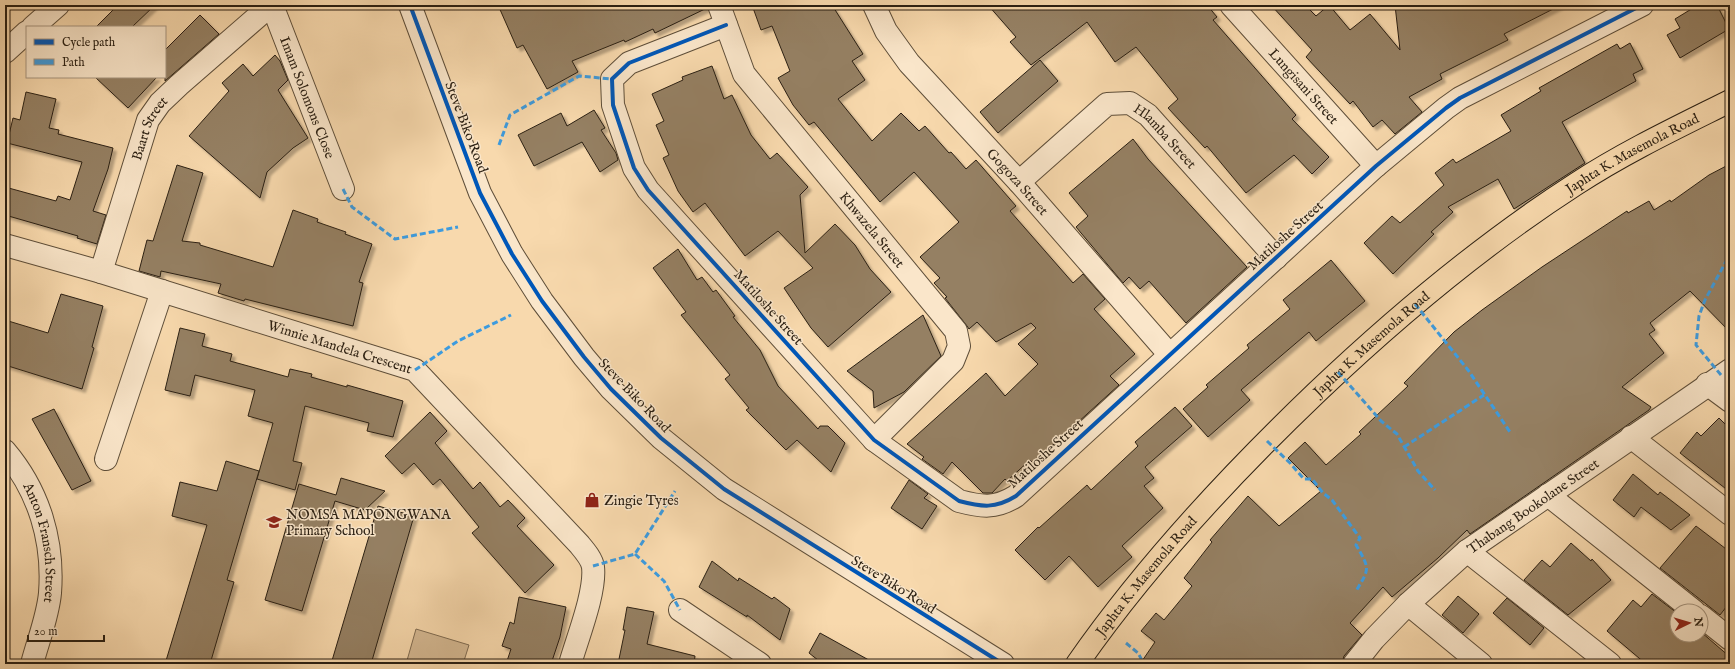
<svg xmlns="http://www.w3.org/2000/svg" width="1735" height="669" font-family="'IM FELL English',serif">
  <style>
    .green { fill: #d5b993; stroke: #806c52 }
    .building { fill: #958063; stroke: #2a1f12; filter: url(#shadow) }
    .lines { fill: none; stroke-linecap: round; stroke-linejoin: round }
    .minor-casing { stroke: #5e4e39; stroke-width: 24 }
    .major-casing { stroke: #2a1f12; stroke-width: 24 }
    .minor { stroke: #fae6ca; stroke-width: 22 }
    .major { stroke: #f8d9ad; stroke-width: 22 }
    .quiet { stroke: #3d9bde; stroke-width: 3; stroke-dasharray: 6 3; stroke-linecap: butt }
    .cycleway-casing { stroke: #fae6ca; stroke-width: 6 }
    .cycleway { stroke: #0057b8; stroke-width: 4 }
    .labels { text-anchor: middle; stroke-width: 3; stroke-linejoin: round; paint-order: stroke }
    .street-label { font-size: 14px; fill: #2a1f12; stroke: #fae6ca }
    .poi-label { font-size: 14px; fill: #2a1f12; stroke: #fae6ca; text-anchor: start }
  </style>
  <defs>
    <filter id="shadow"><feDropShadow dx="3.5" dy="3.5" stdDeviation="1" flood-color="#0004"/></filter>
  </defs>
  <rect width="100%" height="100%" fill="#f8d9ad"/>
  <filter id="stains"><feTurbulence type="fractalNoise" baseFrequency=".005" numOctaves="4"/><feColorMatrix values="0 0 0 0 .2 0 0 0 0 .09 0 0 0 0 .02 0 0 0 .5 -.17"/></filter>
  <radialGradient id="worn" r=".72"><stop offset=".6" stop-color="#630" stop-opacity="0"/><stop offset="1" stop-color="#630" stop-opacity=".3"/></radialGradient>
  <!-- green -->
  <polygon class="green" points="416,629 469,645 463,664 406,664"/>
  <!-- building -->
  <g class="building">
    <polygon points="118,5 155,5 132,27 96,27"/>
    <polygon points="498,5 707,5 707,8 655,33 653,29 625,42 624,40 572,61 578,72 547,89 523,45 517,48"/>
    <polygon points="752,5 832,5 863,54 852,61 865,80 838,99 872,141 901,113 919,131 925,126 949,153 951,152 966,169 976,160 1016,206 1010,211 1073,283 1083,274 1105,299 1094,309 1135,354 1110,376 1119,385 1033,463 1030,460 1007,481 1005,479 992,493 983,493 952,462 943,474 922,459 924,457 907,444 986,373 1005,396 1038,364 1018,344 1036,328 1031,323 996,342 977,322 969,329 967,326 945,298 947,297 934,283 940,278 920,257 959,222 914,172 880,202 814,122 809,125 793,105 778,78 790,71 772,26 761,30"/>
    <polygon points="988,5 1207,5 1217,17 1213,20 1296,115 1292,119 1329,157 1312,174 1294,155 1246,193 1207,146 1205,148 1168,108 1178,99 1136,47 1115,62 1087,22 1031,65 1010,42 1016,37"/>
    <polygon points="1271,5 1305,5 1316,16 1329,5 1350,30 1370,14 1400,50 1395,5 1561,5 1504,34 1508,40 1440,74 1442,79 1409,97 1422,112 1395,134 1382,120 1373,127 1353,101 1350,104 1306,57 1312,50"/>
    <polygon points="1698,5 1717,5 1729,29 1680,58 1667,35 1680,28 1675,19"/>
    <polygon points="200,15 219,34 165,81 165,50"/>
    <polygon points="1630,43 1643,69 1633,74 1636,81 1562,122 1585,163 1514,209 1498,179 1448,207 1453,212 1431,232 1434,234 1393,274 1364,243 1392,216 1400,223 1444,185 1435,173 1453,159 1456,163 1511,131 1501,115 1541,91 1539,88 1617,44 1620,49"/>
    <polygon points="275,55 280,61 288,80 278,90 308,138 293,148 267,172 260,198 189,136 229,91 222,83 243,64 253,76"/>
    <polygon points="1040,60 1058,81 998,133 980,112"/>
    <polygon points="712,66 724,99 732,95 751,135 770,159 777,153 808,187 800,195 805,253 835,224 855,245 870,269 891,292 828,347 811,328 784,288 813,268 778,231 745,256 705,203 693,212 678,191 663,158 669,155 656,125 664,121 652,94 683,80 682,77"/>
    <polygon points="95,77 157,77 128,108"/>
    <polygon points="26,92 56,99 49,128 59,130 58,134 113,148 108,169 93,211 106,215 97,244 77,238 78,236 5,215 5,187 56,201 58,196 70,200 82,162 7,143 13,118 20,120"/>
    <polygon points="594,110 605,128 601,130 616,153 618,160 600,172 582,142 534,166 518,135 561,113 567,126"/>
    <polygon points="1133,139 1148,159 1247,267 1186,323 1149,281 1140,289 1129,277 1123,283 1076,227 1088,216 1069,193"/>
    <polygon points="1730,164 1730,332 1690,291 1650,323 1655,330 1649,334 1664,353 1622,387 1651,407 1649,410 1470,534 1467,530 1438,558 1392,597 1383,587 1350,623 1362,635 1344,656 1342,664 1140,664 1155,642 1141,631 1156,613 1164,620 1192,586 1184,578 1212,542 1210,540 1248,496 1279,526 1321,491 1288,458 1305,442 1326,465 1361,434 1359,432 1408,386 1404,383 1454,332 1482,310 1542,267 1627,211 1628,213 1649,201 1654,210 1670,200 1671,202 1709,175"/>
    <polygon points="177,165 203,173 182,241 200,243 200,245 273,267 293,210 318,219 317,222 346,232 345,234 372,244 359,282 363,283 353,326 245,299 244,301 218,293 221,284 161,271 160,277 139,271 147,240 153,241"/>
    <polygon points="678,249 697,280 702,277 713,292 716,290 735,316 733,317 760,350 778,386 818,429 820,426 828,426 845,443 831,472 797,440 786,450 746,410 749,408 725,379 730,375 681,315 686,312 653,268"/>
    <polygon points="1331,260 1365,301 1316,341 1309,332 1241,390 1250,400 1208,437 1183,409 1208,387 1206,385 1249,348 1247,345 1290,309 1283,300"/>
    <polygon points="61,294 103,306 92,347 94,348 82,389 5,365 5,320 48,333"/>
    <polygon points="923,315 941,356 904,392 874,408 873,391 847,371"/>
    <polygon points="180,328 205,334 202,346 232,354 230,361 288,377 290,369 312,374 311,377 347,387 347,385 403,401 393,437 367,431 369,423 305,406 293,461 302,463 295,490 257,479 273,423 248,416 255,390 195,375 190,396 165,390"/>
    <polygon points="1175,407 1192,426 1145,467 1154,478 1144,486 1163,508 1122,546 1132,557 1098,587 1069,556 1045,580 1015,550 1038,527 1039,528 1087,485 1091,490 1138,446 1135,442"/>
    <polygon points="54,409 91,481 72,490 32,419"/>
    <polygon points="430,412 447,431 435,443 473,489 480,482 500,507 508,500 525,518 517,526 554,565 525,593 472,533 479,527 440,479 433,485 414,463 402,474 385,456"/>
    <polygon points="1719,418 1730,429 1730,492 1680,453 1697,432 1701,436"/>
    <polygon points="226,461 259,471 227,580 234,582 210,664 165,664 207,525 172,516 180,482 217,491"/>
    <polygon points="1633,474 1658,495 1660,492 1690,515 1671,530 1641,507 1634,517 1613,500"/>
    <polygon points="341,478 385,491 365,510 335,501 302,611 265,600 299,484 336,495"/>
    <polygon points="909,480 928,494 924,498 937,506 922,529 891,508"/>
    <polygon points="378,506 414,516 371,664 331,664"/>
    <polygon points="1696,526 1730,552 1730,602 1720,615 1660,568"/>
    <polygon points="1571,543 1591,561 1592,559 1611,580 1568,615 1524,580 1542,560 1550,567"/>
    <polygon points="712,561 738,581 739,578 772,599 774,597 790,609 780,640 747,615 747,617 699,587"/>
    <polygon points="1652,594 1677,613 1677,635 1701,635 1701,632 1730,657 1730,664 1646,664 1607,631 1633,600 1641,607"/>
    <polygon points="1458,596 1479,614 1463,633 1442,615"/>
    <polygon points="519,597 566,607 560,637 551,664 506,664 511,649 502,646 510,622 514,624"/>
    <polygon points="1507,598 1544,628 1530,645 1493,613"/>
    <polygon points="627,607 654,612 647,644 695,656 694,664 618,664 625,630 623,630"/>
    <polygon points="820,633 876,664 823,664 809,653"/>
  </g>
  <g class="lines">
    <!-- minor casing -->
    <g class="minor-casing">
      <g id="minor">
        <path id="s1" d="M272,5L343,189"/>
        <polyline points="410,5 480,193 512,254 542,301 584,357 611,389 661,438 724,489 1003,664"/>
        <path id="s2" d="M719,5L744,74L956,331L959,346L953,361L874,440"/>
        <path id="s3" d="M874,5L886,31L909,63L1019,182L1169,354"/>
        <path id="s4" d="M1231,5L1376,166"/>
        <path d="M726,25L629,63L612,79L613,105L634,168L648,190L874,440L959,501C982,507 995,509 1016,496L1376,166L1446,108L1460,98L1642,5"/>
        <polyline points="33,27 58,5"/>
        <polyline points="5,52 27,32"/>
        <path id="s5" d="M1019,182L1107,104L1130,103L1148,115L1276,258"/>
        <path id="s6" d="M5,245L101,272L415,370L579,544C584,550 592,559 593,567C596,592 577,639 570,664"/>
        <path id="s7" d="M101,272L148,120L160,103L179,85L271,5"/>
        <polyline points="1707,384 1730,401"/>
        <polyline points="1631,437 1730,514"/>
        <path id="s8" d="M5,451C39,491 54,541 50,593C48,616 38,641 32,664"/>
        <polyline points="106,459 162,291"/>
        <polyline points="1548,495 1694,611"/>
        <polyline points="1467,551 1610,664"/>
        <polyline points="1408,604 1481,664"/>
        <polyline points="680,610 760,664"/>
        <polyline points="1701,616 1730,639"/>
        <path id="s9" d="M1354,664L1374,639L1408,604L1467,551L1730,370"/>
      </g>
    </g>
    <!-- major casing -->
    <g class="major-casing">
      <g id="major">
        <path id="s10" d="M1077,664C1146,565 1230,475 1317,392C1397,316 1483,244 1576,184C1625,152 1678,127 1730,101"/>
      </g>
    </g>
    <!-- minor -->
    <use href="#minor" class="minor"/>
    <!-- major -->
    <use href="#major" class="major"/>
    <!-- quiet -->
    <g class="quiet">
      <polyline points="499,145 510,115 579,76 612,79"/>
      <polyline points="343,189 352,207 395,239 458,227"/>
      <polyline points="1415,304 1468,370 1510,432"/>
      <polyline points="415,370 458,341 511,315"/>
      <polyline points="1338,372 1381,421 1397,434 1418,471 1435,490"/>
      <polyline points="1721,375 1696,345 1699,316 1705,300 1730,254"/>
      <path d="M1267,441L1290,463L1304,479H1312L1323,493L1332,500L1360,538L1356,545C1370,569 1370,568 1356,591"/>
      <polyline points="1404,447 1484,395"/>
      <polyline points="635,554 664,581 680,610"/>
      <polyline points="593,566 635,554 675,491"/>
      <polyline points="1126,643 1138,653 1144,664"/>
    </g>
    <!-- cycleway casing -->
    <g class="cycleway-casing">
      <g id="cycleway">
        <polyline points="410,5 480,193 512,254 542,301 584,357 611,389 661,438 724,489 1003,664"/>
        <path d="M726,25L629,63L612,79L613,105L634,168L648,190L874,440L959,501C982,507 995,509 1016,496L1376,166L1446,108L1460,98L1642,5"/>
      </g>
    </g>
    <!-- cycleway -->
    <use href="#cycleway" class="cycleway"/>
  </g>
  <!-- icons -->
  <defs>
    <g id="shop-bare" transform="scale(1.2)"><path d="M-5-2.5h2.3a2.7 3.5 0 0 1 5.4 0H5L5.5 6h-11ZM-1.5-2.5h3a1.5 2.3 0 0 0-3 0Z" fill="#8f2418" stroke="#fae6ca" stroke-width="2.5" paint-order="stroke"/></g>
    <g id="school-bare" transform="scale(1.2)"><path d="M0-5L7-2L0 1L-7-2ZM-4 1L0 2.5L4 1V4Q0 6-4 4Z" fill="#8f2418" stroke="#fae6ca" stroke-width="2.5" paint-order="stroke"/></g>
  </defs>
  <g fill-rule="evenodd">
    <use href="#shop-bare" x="592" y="500"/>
    <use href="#school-bare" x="274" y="522"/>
  </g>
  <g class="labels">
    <!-- street labels -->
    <g class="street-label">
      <text dy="5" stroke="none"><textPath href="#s4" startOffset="109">Lungisani Street</textPath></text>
      <text dy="5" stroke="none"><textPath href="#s1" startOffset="99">Imam Solomons Close</textPath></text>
      <text transform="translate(467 127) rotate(69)" y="5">Steve Biko Road</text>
      <text dy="5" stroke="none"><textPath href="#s7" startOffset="152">Baart Street</textPath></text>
      <text dy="5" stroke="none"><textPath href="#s5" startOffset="189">Hlamba Street</textPath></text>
      <text dy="5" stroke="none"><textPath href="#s10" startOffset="760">Japhta K. Masemola Road</textPath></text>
      <text dy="5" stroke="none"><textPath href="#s3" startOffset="229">Gogoza Street</textPath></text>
      <text dy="5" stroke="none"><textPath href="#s2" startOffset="275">Khwazela Street</textPath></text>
      <text transform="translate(1285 235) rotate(-42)" y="5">Matiloshe Street</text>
      <text transform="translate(769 307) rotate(48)" y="5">Matiloshe Street</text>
      <text dy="5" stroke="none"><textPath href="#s10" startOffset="436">Japhta K. Masemola Road</textPath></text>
      <text dy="5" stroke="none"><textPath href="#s6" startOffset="350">Winnie Mandela Crescent</textPath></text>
      <text transform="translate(635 395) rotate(46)" y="5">Steve Biko Road</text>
      <text transform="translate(1045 453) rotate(-42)" y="5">Matiloshe Street</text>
      <text dy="5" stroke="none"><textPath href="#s9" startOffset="240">Thabang Bookolane Street</textPath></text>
      <text dy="5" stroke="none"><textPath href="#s8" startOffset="101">Anton Fransch Street</textPath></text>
      <text dy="5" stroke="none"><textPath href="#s10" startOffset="112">Japhta K. Masemola Road</textPath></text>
      <text transform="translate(894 584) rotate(32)" y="5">Steve Biko Road</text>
    </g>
    <!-- poi labels -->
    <g class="poi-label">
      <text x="604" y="505">Zingie Tyres</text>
      <text x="286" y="519">NOMSA MAPONGWANA<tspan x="286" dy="16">Primary School</tspan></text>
    </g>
  </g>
  <!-- margin -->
  <rect width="1735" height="669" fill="none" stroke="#f8d9ad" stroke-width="20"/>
  <rect x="6" y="6" width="1723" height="657" fill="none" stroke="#2a1f12" stroke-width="2"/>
  <rect x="10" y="10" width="1715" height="649" fill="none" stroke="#2a1f12"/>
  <!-- legend -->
  <rect x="26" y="26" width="140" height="52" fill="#fae6ca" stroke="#a79680"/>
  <rect x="34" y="39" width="20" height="6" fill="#0057b8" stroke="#a79680"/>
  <text x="62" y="46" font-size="12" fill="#2a1f12">Cycle path</text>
  <rect x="34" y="59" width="20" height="6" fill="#3d9bde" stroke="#a79680"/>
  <text x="62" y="66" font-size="12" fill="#2a1f12">Path</text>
  <!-- north arrow -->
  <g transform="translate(1689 623) rotate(85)"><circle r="19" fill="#fae6ca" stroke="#a79680"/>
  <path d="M0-3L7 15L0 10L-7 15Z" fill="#8f2418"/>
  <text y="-6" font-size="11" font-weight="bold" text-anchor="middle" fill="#2a1f12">N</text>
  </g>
  <!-- scale -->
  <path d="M28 635v6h76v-6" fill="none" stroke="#2a1f12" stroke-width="2"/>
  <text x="34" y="635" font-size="12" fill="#2a1f12" stroke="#fae6ca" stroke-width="3" paint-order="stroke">20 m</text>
  <rect width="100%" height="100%" filter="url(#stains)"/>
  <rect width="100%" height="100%" fill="url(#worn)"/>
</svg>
